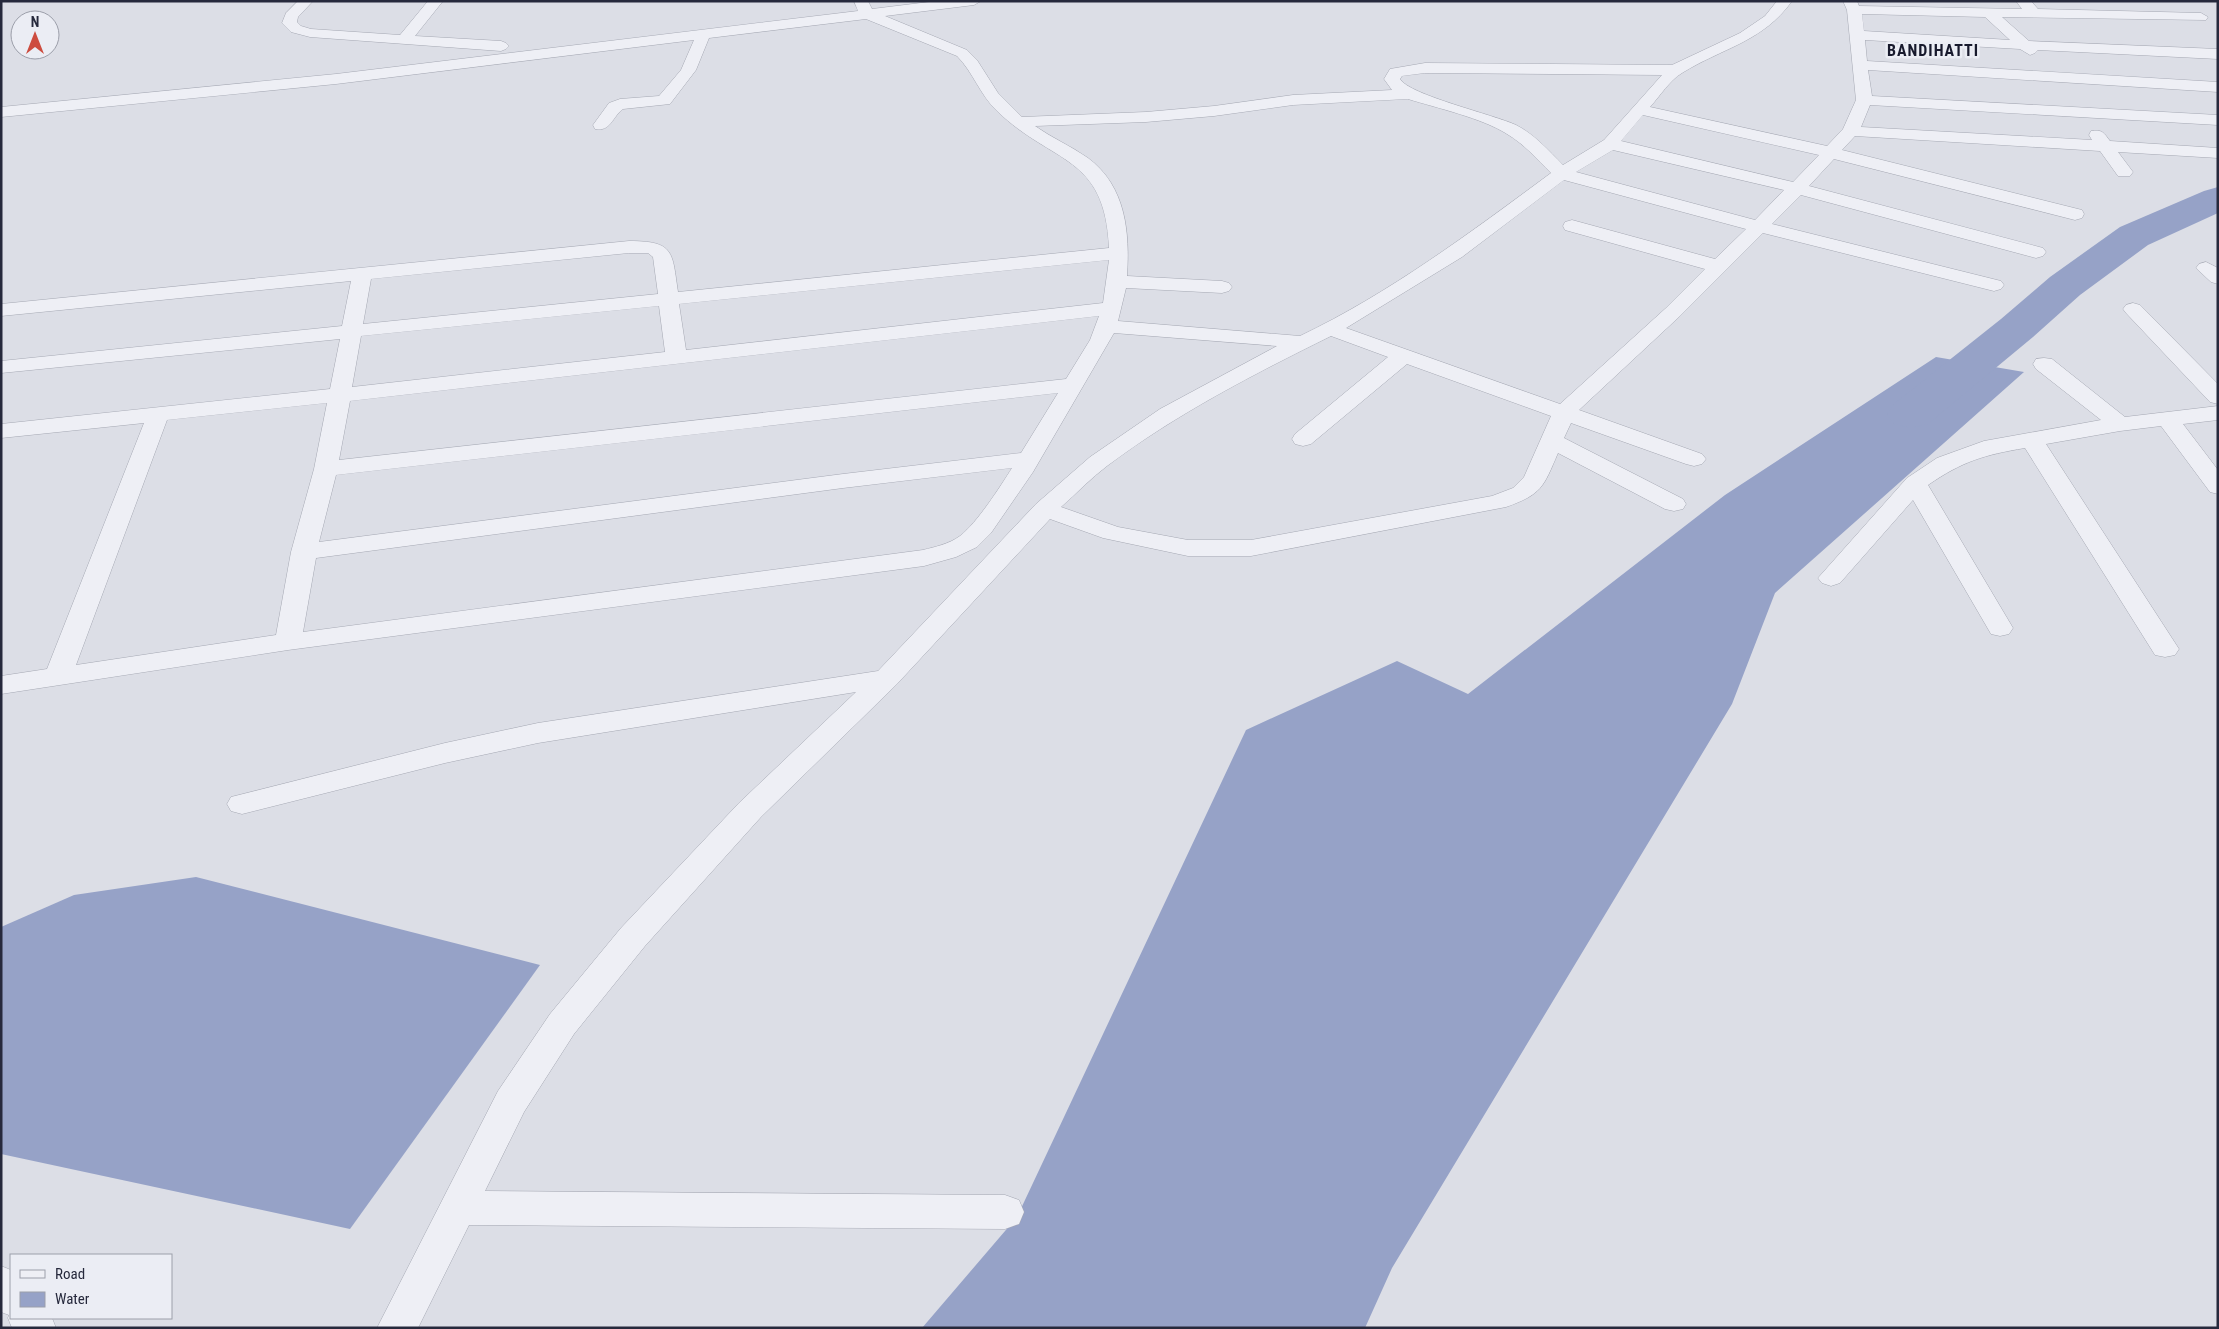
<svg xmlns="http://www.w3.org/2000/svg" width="2219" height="1329" font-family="'Roboto Condensed',sans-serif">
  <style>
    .water { fill: #96a2c7 }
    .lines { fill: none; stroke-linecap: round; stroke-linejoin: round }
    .river { fill: #96a2c7; fill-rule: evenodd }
    .minor-casing { stroke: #a5a8b3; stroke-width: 1 }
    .minor { fill: #eeeff5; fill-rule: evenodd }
    .labels { text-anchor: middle; stroke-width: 5; stroke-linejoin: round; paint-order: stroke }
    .far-district-label { font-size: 16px; font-weight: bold; letter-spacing: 1px; fill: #181a2d; stroke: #ebedf4 }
  </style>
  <rect width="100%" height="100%" fill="#dcdee6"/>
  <!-- water -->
  <g class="water">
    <polygon points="1936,357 2024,372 1775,593 1732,704 1392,1268 1365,1328 922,1328 1017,1217 1246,730 1397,661 1468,694 1725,495"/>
    <polygon points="196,877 540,965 350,1229 1,1154 1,927 74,895"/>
  </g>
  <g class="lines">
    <!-- river -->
    <polygon class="river" points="2218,187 2218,213 2148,245 2080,295 2033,337 1928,424 1911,428 1894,424 1887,414 1894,404 2001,319 2050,277 2120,227 2204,191"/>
    <!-- minor casing -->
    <g class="minor-casing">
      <g id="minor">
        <polygon points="298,1 313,1 298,17 297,22 301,26 311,29 400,35 428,1 443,1 415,36 501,41 506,43 509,46 506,49 501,51 310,37 291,32 282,23 286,13"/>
        <path d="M854,1H868L872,9L937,1H981L974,5L885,16L967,50L977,60L998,93L1022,117L1146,112L1214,106L1293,95L1392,90L1384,79L1390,69L1425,63L1672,65L1740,33L1765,16L1777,1H1792C1763,42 1722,48 1682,73C1670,80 1660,96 1650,107L1827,146L1843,129L1856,100L1847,10L1843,1H1857L1859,6L2022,9L2016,1H2031L2038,9L2201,13L2208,17L2206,20L2002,17L2029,41L2218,49V59L2038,50L2035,53L2030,55L2020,49L1865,40L1867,61L2218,82V92L1868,70L1872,96L2218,115V125L1870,105L1861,127L2092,140L2089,135L2091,131C2102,129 2104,133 2110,141L2218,148V158L2118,152L2133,172L2130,176H2118L2100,151L1855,136L1842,150L2082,210L2084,214L2082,218L2075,220L1834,159L1809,186L2043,248L2046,252L2043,256L2036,258L1801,195L1772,224L2001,281L2004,285L2001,289L1994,291L1763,233L1680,316L1579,410L1702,454L1706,459L1702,464L1694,466L1686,464L1571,423L1564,438L1683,499L1686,504L1683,509L1674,511L1665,509L1558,453C1543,488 1542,494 1506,507L1251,556H1188L1103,538L1050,519L897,684L761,817L645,946L574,1034L524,1112L485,1191L1005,1195L1019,1200L1024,1212L1019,1224L1005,1229L469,1225L418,1328H377L498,1091L550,1014L621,928L739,803L856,692L538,743L445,763L242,814L231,811L227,804L231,797L445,743L538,723L878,671L1036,504L1090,457L1160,409L1277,346L1114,333L1033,472L991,533L977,547L956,557L924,566L288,650L1,694V676L47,669L144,423L1,438V424L330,389L340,339L1,373V361L342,326L351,281L1,316V304L629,241C675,241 672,252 678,292L1109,248C1105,154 1053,165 997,111C980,95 973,72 957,56L866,19L709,38L696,70L670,104L623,109C612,117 611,132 595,129L593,125L609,103L620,99L659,96L681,70L694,40L336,84L1,117V107L336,74L858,11ZM1862,14L1985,17L2010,40L1864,31ZM1425,73L1662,75L1604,140L1563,165C1549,151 1534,134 1516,125C1495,115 1409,95 1400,79L1402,76ZM1408,99C1437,108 1482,118 1507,134C1524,144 1537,159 1551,173C1471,232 1390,293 1300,336L1118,321L1126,288L1222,293L1229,291L1232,287L1229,283L1222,281L1127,276C1130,233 1126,186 1088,158C1071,146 1052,138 1035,126L1146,122L1214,116L1293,105ZM1643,115L1819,155L1793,182L1621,141ZM1613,150L1784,190L1755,220L1576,172ZM1564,180L1746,229L1715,259L1572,220L1565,222L1563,226L1565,230L1705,269L1666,308L1560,404L1346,328L1462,257ZM629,253H648L653,257L658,294L363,324L371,279ZM1109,260L1103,303L686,350L679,304ZM659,306L665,352L352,387L361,336ZM1099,316L1090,340L1066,379L339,460L350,401ZM1331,336L1388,357L1295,434L1292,439L1295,444L1303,446L1311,444L1407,364L1551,416L1524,477L1513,488L1492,496L1251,540H1188L1118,527L1061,507C1077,493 1091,478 1107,466C1176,414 1254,374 1331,336ZM1058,393L1021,453L843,474L319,542L336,475ZM327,403L314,469L291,552L276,635L76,665L167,420ZM1012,468C1000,487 977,523 960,536C949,544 935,547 923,550L303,632L316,558L843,488Z"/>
        <polygon points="2206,262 2218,268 2218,284 2211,282 2196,268 2199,264"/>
        <polygon points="2133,303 2140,305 2218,384 2218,404 2210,402 2126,313 2123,309 2126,305"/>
        <path d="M2044,358L2052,359L2125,417L2218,406V420L2183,424L2218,470V494L2210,492L2161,426L2120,431L2046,444L2179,649L2175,655L2165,657L2155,655L2025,448C1984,455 1963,461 1928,485L2013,628L2009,634L2000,636L1991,634L1913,500L1840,583L1831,586L1822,583L1818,578L1907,478L1937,458L1984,441L2101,420L2036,369L2033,364L2036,359Z"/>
        <polygon points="1,1266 11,1270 11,1318 52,1318 56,1328 12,1328 8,1318 9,1315 1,1312"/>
      </g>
    </g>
    <!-- minor -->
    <use href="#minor" class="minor"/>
  </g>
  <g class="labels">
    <!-- far-district labels -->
    <g class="far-district-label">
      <text x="1933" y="56">BANDIHATTI</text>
    </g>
  </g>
  <!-- border -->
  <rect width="2219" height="1329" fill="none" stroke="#26293c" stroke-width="5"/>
  <!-- legend -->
  <rect x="10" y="1254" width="162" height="65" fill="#ebedf4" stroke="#9c9faa"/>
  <rect x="20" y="1270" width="25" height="8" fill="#eeeff5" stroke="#9c9faa"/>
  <text x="55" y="1279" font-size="15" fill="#26293c">Road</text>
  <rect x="20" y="1292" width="25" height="15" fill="#96a2c7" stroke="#9c9faa"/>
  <text x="55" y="1304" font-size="15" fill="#26293c">Water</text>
  <!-- north arrow -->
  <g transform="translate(35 35)"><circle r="24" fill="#ebedf4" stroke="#9c9faa"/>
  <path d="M0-4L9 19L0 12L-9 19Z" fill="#cd4c3f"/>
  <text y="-8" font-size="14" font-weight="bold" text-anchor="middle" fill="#26293c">N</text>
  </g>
</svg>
